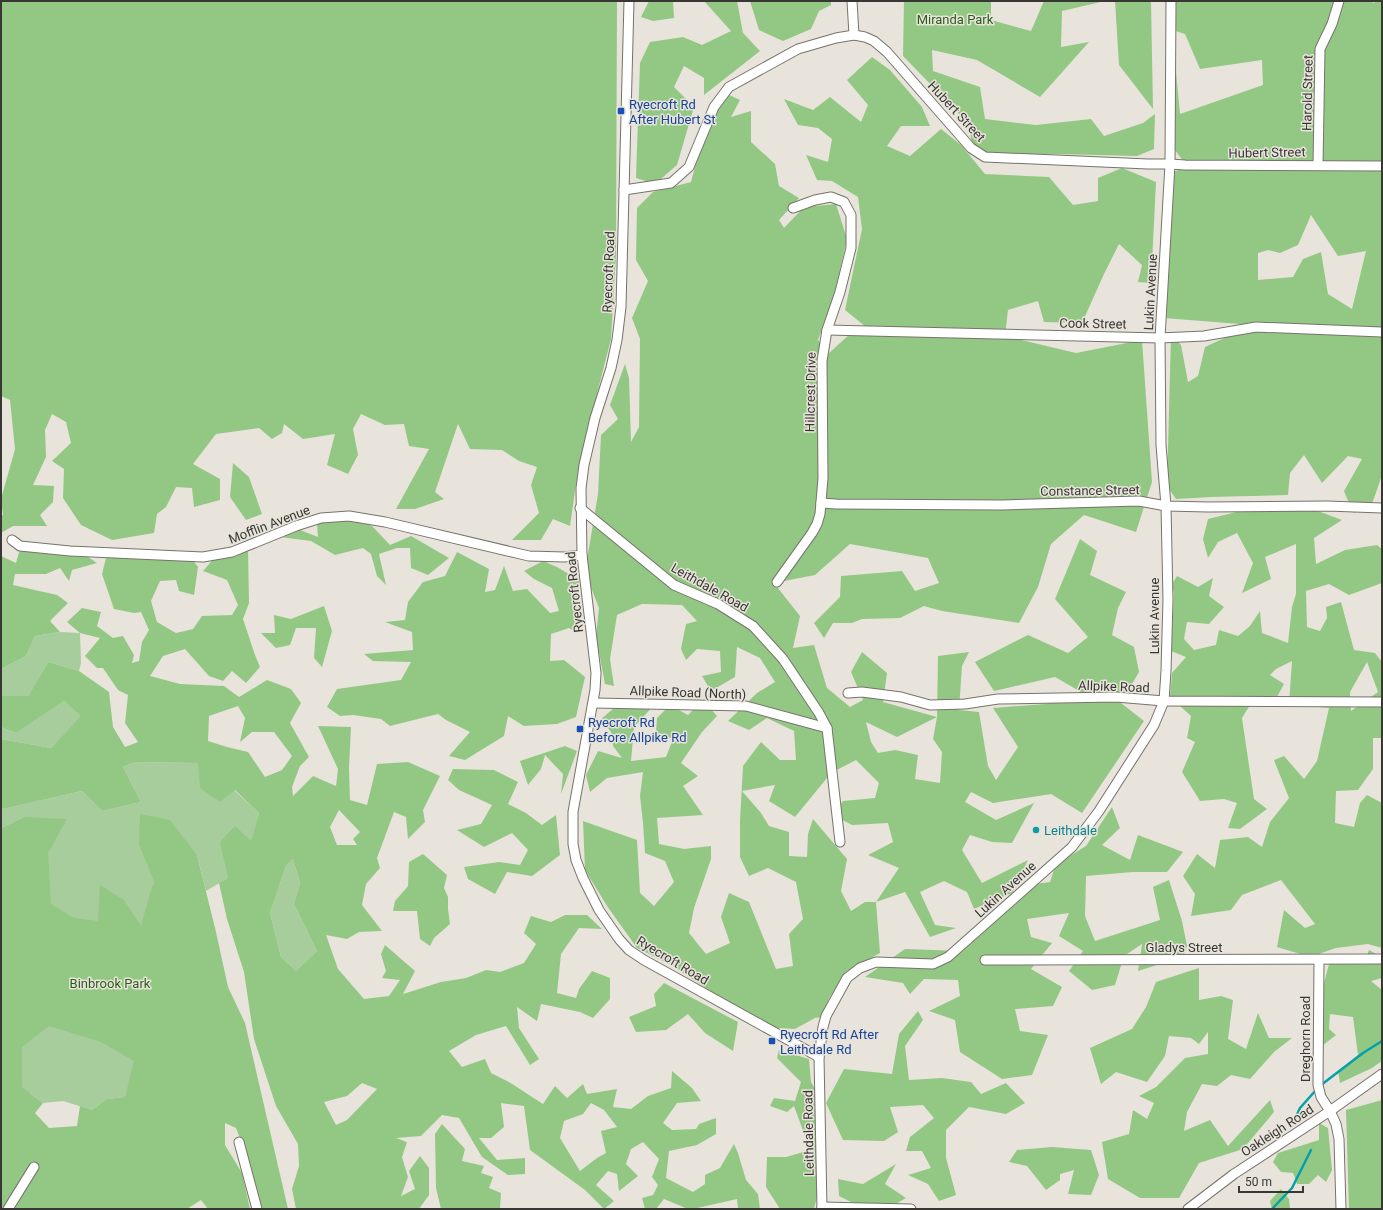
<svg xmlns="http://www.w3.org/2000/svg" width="1383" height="1210" font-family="Roboto,sans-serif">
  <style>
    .green { fill: #a7cd9c }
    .forest { fill: #93c884; fill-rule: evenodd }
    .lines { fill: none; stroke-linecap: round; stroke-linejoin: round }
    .stream { stroke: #06a0ad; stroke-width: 2.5 }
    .minor-casing { stroke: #77736b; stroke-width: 11 }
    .minor { stroke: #fff; stroke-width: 9 }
    .transit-dot { fill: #1a4fb4; stroke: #e8e4db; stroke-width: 1.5 }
    .culture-dot { fill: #0f9aa8; stroke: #e8e4db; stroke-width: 1.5 }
    .labels { text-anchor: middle; stroke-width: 3; stroke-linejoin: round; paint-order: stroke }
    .park-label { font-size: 13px; fill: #2b5d1a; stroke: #e8e4db }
    .street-label { font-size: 13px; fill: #383734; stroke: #e8e4db }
    .transit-label { font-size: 13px; fill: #164399; stroke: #e8e4db; text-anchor: start }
    .culture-label { font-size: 13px; fill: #0d838f; stroke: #e8e4db; text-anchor: start }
  </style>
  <rect width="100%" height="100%" fill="#e8e4db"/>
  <!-- green -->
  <g class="green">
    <polygon points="60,632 80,633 81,663 79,671 48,662 28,696 1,696 1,669 26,656 35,636"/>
    <polygon points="64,701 82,716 51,748 1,739 1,727 16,733"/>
    <polygon points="135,762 198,763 234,790 259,813 251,842 228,878 206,891 197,855 194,888 125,1097 107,1099 92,1110 63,1101 43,1103 30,1093 1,1093 24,817 1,828 1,807 3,809 82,791 102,811 141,802 123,767"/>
    <polygon points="293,859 300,883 294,904 317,951 296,971 281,957 270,913 286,866"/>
  </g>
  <!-- forest -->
  <g class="forest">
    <polygon points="1,1 617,1 616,255 611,339 590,421 576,484 570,526 553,519 541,540 512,540 539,513 531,485 537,467 519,461 502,450 470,449 458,424 435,492 444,499 415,509 396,509 429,449 409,446 404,424 385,425 361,414 353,429 358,455 348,474 327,465 335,434 303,439 284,424 282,433 272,439 259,428 216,434 193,464 220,479 220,500 194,507 192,488 176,487 166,507 157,514 154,533 112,540 81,525 63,498 64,469 52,461 71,443 66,422 52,414 45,430 46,457 33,485 54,486 53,502 40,515 47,526 13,526 1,533 1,516 3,515 1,499 15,449 10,400 1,396"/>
    <polygon points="649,1 673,1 674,18 653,21 641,17"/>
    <polygon points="704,1 737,1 743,33 760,51 704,95 704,78 684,66 674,87 694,107 677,165 655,184 636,178 640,63 650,42 683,37 702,45 731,31"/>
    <polygon points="750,1 831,1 831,5 819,11 811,29 783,41 759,30"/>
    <polygon points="904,1 991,1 991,20 1031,31 1044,1 1105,1 1062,11 1061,47 1089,42 1040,97 977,60 932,50 933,71 980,87 985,119 1036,125 1091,119 1104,136 1143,123 1155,114 1154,149 1137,156 1054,154 997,156 972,146 969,124 903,56"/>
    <polygon points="1115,1 1151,1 1153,109 1119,65"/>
    <path d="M1170,1H1370L1374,3L1376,1H1382V475L1371,507L1353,513L1344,491L1362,459L1348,456L1322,483L1304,455L1290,473L1288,495L1211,497L1176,499L1167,486L1171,335L1181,345L1188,382L1198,376L1205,347L1252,325L1164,318L1169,173L1188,167L1170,144L1175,61L1180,114L1263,85L1262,60L1200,69L1185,34L1169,29ZM1311,215L1338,256L1366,251L1352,309L1328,294L1321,252L1303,259L1293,277L1258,280V253L1268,250L1280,253L1298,245Z"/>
    <path d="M872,57L890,70L922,107L930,126H901L887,146L910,156L941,129L961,145L985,174L1049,177L1073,205L1098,201V178L1122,168L1156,182L1151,283L1138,282L1142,265L1119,244L1104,274L1082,323L1044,322L1038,301L1008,310L1005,336L1076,353L1142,340L1152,482L1136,532L1084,515L1051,544L1038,587L1019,623L942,611L924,606L900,618L862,619L852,623H833L824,638L814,623L840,597L841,576L902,571L915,591L939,583L928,558L850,544L815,575L774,583L800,616L793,648L814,645L827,688L850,707L863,700L851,672L862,652L887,673L883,702L937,717L938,656L969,652L962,666L959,710L979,712L988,766L996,780L1018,747L993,708L1046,704L1081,692L1055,677L994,691L975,662L1028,635L1068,653L1088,637L1055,599L1080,539L1097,551L1090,575L1126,592L1118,608L1112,635L1134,647L1139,672L1121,703L1144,721L1082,813L1051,794L993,803L971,792L965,802L996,820L1034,803L1012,843L992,842L970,835L962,850L982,883L1028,860L1012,893L974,909L967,892L944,881L920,892L935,925L956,928L930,937L905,892L876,902L880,953L847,971L829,998L823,1017L815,1018L795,1029L756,1027L745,1014L673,966L637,948L607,906L585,870L583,821L637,840L640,893L654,906L674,882L665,861L645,853L643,823L640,796L643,772L607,778L590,792L586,775L598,751L622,758L613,746L611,732L601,719L614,708L655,704L634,727L631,761L666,757L673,739L656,732L657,718L670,705L688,715L703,700L717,716L702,732L681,763L698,776L683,786L703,815L657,818L659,844L684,849L711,846V859L694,908L689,933L706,954L730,943L721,917L729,893L749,902L776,969L793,966L789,934L803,919L796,882L768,868L749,876L740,857V821L743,766L761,742L780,760H796L794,731L767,718L749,730L728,721L757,693L775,682L760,658L737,647L735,677L711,691L702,676L721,672L720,651L697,649L686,660L681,649L686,624L697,621L682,605L642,604L617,615L610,659L614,686L605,684L596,636L599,608L585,572L598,494L601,435L618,419L610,405L625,364L629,378L631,442L639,427L640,339L632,318L648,281L636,260L637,208L653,192L691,182L701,143L725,93L740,100L731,117L751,111V142L775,164L779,186L799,198L779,220L784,228L804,207L836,204L847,239L833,300L818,340L829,353L850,334L876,335L845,310L862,229L858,197L832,181L817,180L806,155L828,162L832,139L818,128L798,125L784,99L813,110L830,97L861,122L868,105L847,80ZM937,717L933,739L942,752L940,783L915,779L918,755L895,750L878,753L871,742L866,722L897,737ZM856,760L879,783L875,798L843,801L833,815L852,825L888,823L893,842L868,855L899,868L876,902H865L851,911L841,891L847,859L813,819L808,834L807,857L789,856V832L769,826L761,813L742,791L775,785L769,801L795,817L831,773Z"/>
    <polygon points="233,463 249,477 262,514 246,520 230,497"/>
    <path d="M1307,507L1342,520L1314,538L1316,564L1345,550L1377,545L1382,549V583L1349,595L1329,584L1306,591L1307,627L1320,631L1327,618L1326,607L1341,602L1354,650L1375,653L1382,662V738H1373V769L1358,790L1336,791L1335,823L1354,827L1360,803L1367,795L1382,803V948L1368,944L1336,948L1310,957L1277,947L1284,910L1305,928L1315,924L1281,880L1242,895L1231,910L1191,916L1195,894L1183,876L1197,854L1215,868L1220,840L1248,837L1262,847L1270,822L1289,798L1274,760L1284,756L1304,779L1317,761L1329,708L1289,704L1292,661L1276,669L1270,675L1284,684L1272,706L1253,700L1242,718L1254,799L1267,809L1240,829L1228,828L1237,803L1224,799L1200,801L1182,772L1195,742L1187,738L1191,716L1170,697L1172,673L1186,657L1171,651L1174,594L1172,584L1177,576L1198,587L1213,578L1209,596L1224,607L1209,624L1187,622L1184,639L1194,650L1216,645L1219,630L1238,636L1250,626L1260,611L1262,633L1288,643L1292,607L1296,594V544L1265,557L1271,579L1242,593L1253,563L1237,533L1218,542L1208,558L1203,539L1208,519L1253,508ZM1367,662L1378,692L1351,711L1350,692Z"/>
    <polygon points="341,514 372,526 390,545 411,536 449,558 428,575 411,568 410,548 397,548 379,554 386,585 377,576 371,554 363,548 335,555 311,541 280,537 295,528 318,537 317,523"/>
    <polygon points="21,545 66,549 88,557 97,563 72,570 69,581 60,568 46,574 15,574 13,585 57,595 68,603 50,621 60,632 35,636 26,656 1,669 1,556 16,563"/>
    <path d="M248,549L249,603L243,619L255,655L260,667L246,683L232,671L223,681L209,676L185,649L163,656L150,676L180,684L224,686L239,697L267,680L291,689L301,703L290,723L309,757L300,766L292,787L293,796L313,776L336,786L338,769L318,726L351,727L349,768L350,800L367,805L377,764L408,762L440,776L423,810L425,822L408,839L406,817L394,812L377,858L380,868L366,884L362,905L382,931L359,932L347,939L326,935L338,969L364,999L389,996L400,980L382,978L386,971L381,954L385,945L415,971L403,994L441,982L466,978L486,970L500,972L524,963L536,944L524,933L531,916L551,922L565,915H587L602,929L579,928L561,954L557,993L576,998L579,989L592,971L610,978V999L593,1018L580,1012L541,1004L537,1021L517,1007L519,1028L539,1059L530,1065L506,1026L476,1035L449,1051L462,1067L485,1059L491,1073L509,1082L543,1104L555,1086L567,1098L583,1084L587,1094L617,1089L613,1107L631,1109L648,1096L671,1088L672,1071L692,1088L701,1101L677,1103L663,1123L672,1130L696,1129L699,1124L716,1118V1134L697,1145L669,1151L666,1178L693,1192L705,1184V1175L720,1168L734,1144L738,1153L746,1180L758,1194L760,1209H738L737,1199L693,1209H688L664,1199L656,1209H645L642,1198L653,1195L658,1185L652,1177L659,1159L643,1142L631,1149L626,1164L638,1176L619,1191L617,1174L608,1171L596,1185L614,1201L604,1209L585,1190L530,1150L524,1106L501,1103L504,1127L491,1138H479L497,1160L525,1158V1174L508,1175L482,1157L459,1118L442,1115L421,1136L396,1138L407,1142L402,1157L408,1177L401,1196L415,1189L409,1171L420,1156L429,1168V1195L419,1209H296L292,1189L299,1166L298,1144L276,1106L254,1039L244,972L227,919L219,883L228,878L220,842L235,826L251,841L259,813L235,790L220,802L200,788L198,763L135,762L123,767L141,802L102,811L82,791L3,809L1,807V739L51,748L81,716L64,701L16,733L1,727V696H28L48,662L79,671L109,692L113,727L125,747L138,742L125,723L128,695L118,690L103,668H97L85,656L100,638L80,633L67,622L82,608L101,612L97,626L113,638L123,636L134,655L132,663L139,661L142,642L149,630L141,612L134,613L114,609L102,574L107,554L192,559L198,567L194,595L179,591L176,580L160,581L151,601L157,622L176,633L193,629L202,616L232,615L238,605L227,580L203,571L215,557ZM238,706L245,718L240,742L252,732H274L292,756L282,770L265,777L248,752L227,747L208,741L209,716ZM339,810L360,832L353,839L357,845H337L330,827ZM293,859L300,883L294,904L317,951L296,971L281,957L270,913L286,866ZM362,1083L377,1089L347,1120L336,1125L324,1102L347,1096ZM591,1103L604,1110L617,1127L601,1131L606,1153L597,1158L580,1171L560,1138L564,1121L583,1114Z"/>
    <polygon points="457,552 489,569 485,592 495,590 504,566 513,591 527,589 550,613 559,611 552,588 534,579 524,571 543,561 557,567 579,580 575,631 569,628 551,634 550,661 564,660 585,677 576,717 557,724 524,726 508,716 504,736 465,760 449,756 470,732 446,720 438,714 390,726 381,719 353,715 340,716 327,707 337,689 401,680 411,662 373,661 364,654 413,650 412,632 385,622 405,620 408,602 423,582 445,576"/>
    <polygon points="324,606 332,631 322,667 314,658 316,628 296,628 290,645 276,648 261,633 275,633 274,615 291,619"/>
    <polygon points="565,746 577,751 561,794 563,774 545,755 541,769 528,785 520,761"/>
    <polygon points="453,769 494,770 518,782 508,804 526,813 542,825 556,815 560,855 532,876 507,872 495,894 468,879 464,867 499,862 520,865 528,850 512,833 484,847 457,830 481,824 492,805 459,790 448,780"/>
    <polygon points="1112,807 1120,828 1102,845 1130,860 1138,835 1183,852 1167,872 1133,872 1086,876 1085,916 1095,941 1160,920 1153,887 1169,880 1182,921 1187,946 1183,957 1138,971 1142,944 1124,956 1115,985 1092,990 1069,971 1083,951 1059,936 1069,913 1027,919 1031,937 1052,943 1031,969 1062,987 1053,1006 1015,1009 1020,1031 1048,1035 1032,1075 1002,1079 960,1052 955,1020 929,1011 960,996 958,980 924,979 910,994 903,983 865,977 905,949 963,951 1036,884 1050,882 1056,864 1086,846"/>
    <path d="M140,814L170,820L197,855L216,932L228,987L245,1023L288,1209H262L251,1166L236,1128L225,1123V1145L242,1173L250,1209H208L201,1200L187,1209H1V828L24,817L67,819L48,853L51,904L74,918L98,921L100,885L124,900L141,926L152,886L155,884L139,844ZM49,1026L101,1042L134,1061L125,1097L107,1099L92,1110L80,1106L77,1126L49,1128L35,1113L43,1103L22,1087V1047Z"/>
    <polygon points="423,854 447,875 444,888 448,897 448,909 450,924 434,938 430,946 420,939 417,911 393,911 395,901 408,886 409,862"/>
    <polygon points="1369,950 1382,957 1382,978 1371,981 1382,990 1382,1061 1372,1068 1340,1083 1338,1071 1358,1055 1353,1017 1330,1014 1329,1029 1336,1035 1322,1046 1319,1002 1329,964 1364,963"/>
    <polygon points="1199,968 1199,1000 1221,996 1233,1000 1228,1039 1246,1049 1258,1013 1269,1038 1292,1038 1274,1052 1250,1079 1231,1075 1217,1086 1202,1084 1187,1112 1184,1131 1210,1120 1228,1146 1270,1100 1274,1112 1243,1149 1199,1163 1179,1198 1140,1198 1108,1179 1102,1142 1129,1134 1133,1110 1147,1119 1154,1103 1139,1096 1156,1087 1185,1058 1208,1054 1208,1032 1199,1044 1191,1038 1169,1036 1165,1056 1147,1082 1116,1072 1101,1084 1090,1048 1132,1029 1146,1007 1156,982"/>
    <polygon points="664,983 738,1022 733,1051 705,1033 688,1014 666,1030 636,1032 629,1017 656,1006 654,994"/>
    <polygon points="918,1011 923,1020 905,1046 909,1080 942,1078 971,1082 981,1094 1006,1083 1025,1103 1006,1114 969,1107 946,1130 946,1158 956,1195 939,1201 928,1184 908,1175 931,1168 922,1151 906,1151 910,1137 934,1118 923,1105 890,1107 898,1132 884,1141 843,1140 826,1103 844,1069 892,1074 899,1034"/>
    <polygon points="779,1050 809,1059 811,1082 816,1091 818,1193 814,1209 780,1209 766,1187 767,1157 786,1157 810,1150 794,1106 787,1112 770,1106 774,1098 795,1101 801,1082 777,1058"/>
    <polygon points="1382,1100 1382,1209 1349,1209 1346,1110"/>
    <polygon points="1319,1123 1328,1128 1332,1170 1326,1182 1318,1175 1309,1184 1297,1184 1293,1173 1281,1172 1273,1162 1278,1153 1319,1140"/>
    <polygon points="442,1124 465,1149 462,1161 484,1166 481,1173 493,1177 489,1188 501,1193 500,1209 441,1209 436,1188 435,1134"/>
    <polygon points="1052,1147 1091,1150 1099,1175 1091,1195 1068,1194 1074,1170 1060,1174 1060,1180 1046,1190 1027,1166 1009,1162 1017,1150"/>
    <polygon points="896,1164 885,1184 906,1198 887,1209 857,1205 839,1196 838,1179 863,1184"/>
    <polygon points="1281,1189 1289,1199 1290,1209 1272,1209 1270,1201"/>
  </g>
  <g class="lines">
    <!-- stream -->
    <g class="stream">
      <polyline points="1321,1085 1363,1053 1382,1041"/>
      <polyline points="1293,1123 1300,1108 1316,1090"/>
      <polyline points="1272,1209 1292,1188 1311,1150"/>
    </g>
    <!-- minor casing -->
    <g class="minor-casing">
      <g id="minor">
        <polyline points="629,1 621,307 617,340 611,368 595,418 584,465 581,488 582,555 596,673 595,690 573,812 573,844 576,860 583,878 599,910 619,939 629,950 644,960 819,1057"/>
        <polyline points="852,1 854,35"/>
        <polyline points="1318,165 1320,49 1332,24 1339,1"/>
        <polyline points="624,190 671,183 689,167 714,107 729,87 798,49 836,38 854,35 865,37 874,41 887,52 971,148 985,157 1148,164 1170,164 1185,165 1382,166"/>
        <polyline points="827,330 1160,338 1204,336 1256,327 1382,332"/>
        <polyline points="821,503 836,504 1002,505 1139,501 1166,506 1208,507 1327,506 1382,508"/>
        <polyline points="580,508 674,585 718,604 753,626 783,659 819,713 827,728 840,842"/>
        <polyline points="12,540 20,546 70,551 203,557 232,552 296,526 321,518 349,516 385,522 529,556 564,557 582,555"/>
        <polyline points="777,582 812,533 817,524 820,514 823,478 822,361 827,330 840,292 851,248 851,215 844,202 831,197 815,200 793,208"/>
        <polyline points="848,693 862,692 901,697 930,705 965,704 998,699 1116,697 1164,701 1382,702"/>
        <polyline points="594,703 746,706 827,728"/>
        <polyline points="985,960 1382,959"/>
        <polyline points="1319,960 1318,1085 1321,1097 1330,1111 1336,1124 1339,1139 1341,1209"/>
        <polyline points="239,1142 257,1209"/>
        <polyline points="822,1207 911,1209"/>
        <polyline points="8,1209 34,1167"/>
        <polyline points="822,1209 819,1057 823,1027 826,1016 847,978 860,968 876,962 933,964 948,957 1072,847 1099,811 1154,725 1164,701 1166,671 1168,600 1166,506 1161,445 1160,338 1170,164 1171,1"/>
        <polyline points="1188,1209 1234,1174 1330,1111 1382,1074"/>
      </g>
    </g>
    <!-- minor -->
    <use href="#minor" class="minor"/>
  </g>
  <!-- markers -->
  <g class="transit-dot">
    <rect x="617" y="107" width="8" height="8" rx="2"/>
    <rect x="576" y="725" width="8" height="8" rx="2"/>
    <rect x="768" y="1037" width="8" height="8" rx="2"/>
  </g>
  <circle class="culture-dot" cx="1036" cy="830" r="4"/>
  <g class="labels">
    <!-- park labels -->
    <g class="park-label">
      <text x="955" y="24">Miranda Park</text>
      <text x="110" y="988">Binbrook Park</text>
    </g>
    <!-- street labels -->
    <g class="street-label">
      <text transform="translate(1307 93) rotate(-89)" y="5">Harold Street</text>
      <text transform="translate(957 111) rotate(47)" y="5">Hubert Street</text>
      <text transform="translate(1267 152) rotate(-1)" y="5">Hubert Street</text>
      <text transform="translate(608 272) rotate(-88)" y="5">Ryecroft Road</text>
      <text transform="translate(1150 292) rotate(-87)" y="5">Lukin Avenue</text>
      <text transform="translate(1093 323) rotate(1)" y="5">Cook Street</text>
      <text transform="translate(810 392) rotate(-89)" y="5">Hillcrest Drive</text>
      <text transform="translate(1090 490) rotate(-1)" y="5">Constance Street</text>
      <text transform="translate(269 524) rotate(-21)" y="5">Mofflin Avenue</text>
      <text transform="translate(710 587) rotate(29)" y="5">Leithdale Road</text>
      <text transform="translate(574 592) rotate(-96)" y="5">Ryecroft Road</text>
      <text transform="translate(1154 616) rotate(-90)" y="5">Lukin Avenue</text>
      <text transform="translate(1114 686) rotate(2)" y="5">Allpike Road</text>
      <text transform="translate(688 692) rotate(2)" y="5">Allpike Road (North)</text>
      <text transform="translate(1005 889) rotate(-42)" y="5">Lukin Avenue</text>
      <text x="1184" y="952">Gladys Street</text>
      <text transform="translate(673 960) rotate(31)" y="5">Ryecroft Road</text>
      <text transform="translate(1305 1039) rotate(-90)" y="5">Dreghorn Road</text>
      <text transform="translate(1277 1130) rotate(-33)" y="5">Oakleigh Road</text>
      <text transform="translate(808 1133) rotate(-91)" y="5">Leithdale Road</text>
    </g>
    <!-- transit labels -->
    <g class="transit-label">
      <text x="629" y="109">Ryecroft Rd<tspan x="629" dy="15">After Hubert St</tspan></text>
      <text x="588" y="727">Ryecroft Rd<tspan x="588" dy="15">Before Allpike Rd</tspan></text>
      <text x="780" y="1039">Ryecroft Rd After<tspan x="780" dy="15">Leithdale Rd</tspan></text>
    </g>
    <!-- culture labels -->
    <g class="culture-label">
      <text x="1044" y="835">Leithdale</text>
    </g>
  </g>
  <!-- border -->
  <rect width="1383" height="1210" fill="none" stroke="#383734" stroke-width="4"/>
  <!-- scale -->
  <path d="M1239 1186v6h64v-6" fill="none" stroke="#383734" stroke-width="2"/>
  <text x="1245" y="1186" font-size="12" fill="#383734" stroke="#e8e4db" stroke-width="3" paint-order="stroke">50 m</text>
</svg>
